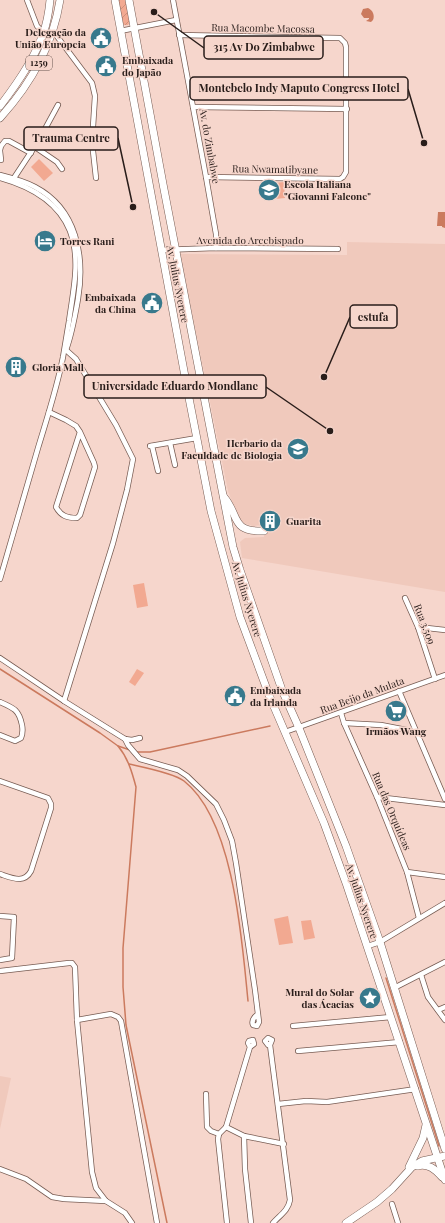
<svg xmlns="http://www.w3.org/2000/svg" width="445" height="1223" font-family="'Playfair Display',serif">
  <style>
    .built { fill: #f0c9bc }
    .garden { fill: url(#garden-furrows) }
    .pitch { fill: #f2a991 }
    .water { fill: #cb7a5e }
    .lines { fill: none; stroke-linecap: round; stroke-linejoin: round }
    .stream { stroke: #cb7a5e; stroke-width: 1.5 }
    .street-casing { stroke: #775c53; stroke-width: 6 }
    .secondary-casing { stroke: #775c53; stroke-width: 8 }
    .primary-casing { stroke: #775c53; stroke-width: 8 }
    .street { stroke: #fff; stroke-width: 4.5 }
    .secondary { stroke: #fff; stroke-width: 7 }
    .primary { stroke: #fff; stroke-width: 7 }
    .labels { text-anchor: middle; stroke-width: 3; stroke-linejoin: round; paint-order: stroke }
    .shield { fill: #f6d6cc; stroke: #66544f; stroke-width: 1 }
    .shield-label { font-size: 9px; font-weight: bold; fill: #291d1a }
    .street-label { font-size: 10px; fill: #291d1a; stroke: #f6d6cc }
    .poi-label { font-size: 10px; font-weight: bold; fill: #291d1a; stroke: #f6d6cc; text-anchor: start }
    .leader { fill: none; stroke: #291d1a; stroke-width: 1.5 }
    .callout-dot { fill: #291d1a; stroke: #f6d6cc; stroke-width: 1.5 }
    .callout { fill: #f6d6cc; stroke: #291d1a; stroke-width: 1.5 }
    .callout-label { font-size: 11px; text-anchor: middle; font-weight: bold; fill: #291d1a }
  </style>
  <defs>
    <pattern id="garden-furrows" width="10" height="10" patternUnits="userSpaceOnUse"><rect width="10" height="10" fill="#f2a991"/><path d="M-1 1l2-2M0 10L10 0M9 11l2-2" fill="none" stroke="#d0917c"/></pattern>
  </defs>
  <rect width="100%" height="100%" fill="#f6d6cc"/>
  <!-- built -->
  <g class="built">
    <polygon points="347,242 445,244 445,592 242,558 240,542 241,541 245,538 264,537 263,525 253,526 246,524 241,521 238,517 228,491 180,254 347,255"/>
    <polygon points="0,1076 11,1078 0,1129"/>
  </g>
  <!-- garden -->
  <polygon class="garden" points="118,0 126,0 130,22 128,25 124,25 123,23"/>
  <!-- pitch -->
  <g class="pitch">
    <polygon points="39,159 53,173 44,181 31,167"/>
    <polygon points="284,182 285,198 275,199 274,183"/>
    <polygon points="144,583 148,606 137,608 133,585"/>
    <polygon points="137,669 144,673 135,686 129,682"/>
    <polygon points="288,916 293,943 279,945 274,919"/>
    <polygon points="311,920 315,938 304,940 301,921"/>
  </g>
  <!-- water -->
  <g class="water">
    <path d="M368,8C373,10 375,16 373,20L371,22L366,21L369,19V18H364L361,14L363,9Z"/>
    <polygon points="438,212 445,212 445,228 442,227 442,226 437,226"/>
  </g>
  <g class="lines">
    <!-- stream -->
    <g class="stream">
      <polyline points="0,669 100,733 118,746 130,750"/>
      <path d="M118,746C128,758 132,772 136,787L123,948V987L126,1025L167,1223"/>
      <polyline points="137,752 150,752 270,726"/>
      <path d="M129,764C142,767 174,773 184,781C234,820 242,941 248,1001"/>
      <polyline points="386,978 439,1146"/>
    </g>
    <!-- street casing -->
    <g class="street-casing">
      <g id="street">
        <polyline points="27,0 37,26 44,33"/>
        <polyline points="173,0 206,177 216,234 216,248"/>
        <polyline points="53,31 92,83 95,96 92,142 96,178"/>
        <polyline points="120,31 176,20"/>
        <polyline points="179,35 340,38 345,43 346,47 346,172 343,177 340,179 206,177"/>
        <polyline points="193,107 347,109"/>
        <polyline points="35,147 57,162 62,169"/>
        <polyline points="0,150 1,146 5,141 9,141 31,153"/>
        <polyline points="0,151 1,160"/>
        <path d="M0,175C12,178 24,181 35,187C77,209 85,256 78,299C75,316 72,334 66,350"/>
        <path d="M0,178C29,186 58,201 70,231C81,261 73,291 69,321C67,333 65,345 63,357C57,388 47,418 38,448C25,492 13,535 0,579"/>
        <polyline points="14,178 39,140 58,105"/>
        <polyline points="161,250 216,248 338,249"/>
        <path d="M49,412L66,420L76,426L80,432L94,463L95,467L80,515L77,518C67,518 61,516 56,507L80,432"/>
        <polyline points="170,443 175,465"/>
        <polyline points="150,446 197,438"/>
        <polyline points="152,446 158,471"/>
        <polyline points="405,598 418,627 435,679"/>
        <polyline points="418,627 445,630"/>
        <polyline points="0,658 64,701 113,543 127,490 133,459 116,425 76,359 66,350"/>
        <polyline points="399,691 445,799"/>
        <polyline points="64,701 125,739 132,740 140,738"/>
        <path d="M0,702C14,708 19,710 22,725C23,730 23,733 21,738L15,741L0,735"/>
        <polyline points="341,713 344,723 377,797 407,872 419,918"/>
        <polyline points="344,723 381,725 417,732"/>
        <polyline points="285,732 445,675"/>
        <path d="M125,739L128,745L140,759L178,770L187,776L216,804L224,820L232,841L236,863L255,990L259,1022L257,1026L253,1025C251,1020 254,1017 258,1014"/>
        <path d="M0,781L48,798L51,804V808L31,871C24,884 12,878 0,874"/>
        <polyline points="377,797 445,805"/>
        <polyline points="407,872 445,877"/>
        <polyline points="0,916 14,917 12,958 0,960"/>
        <polyline points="368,946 380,942 445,903"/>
        <polyline points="0,971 69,963 72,963 75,967 77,1020 92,1172 96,1188 106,1201"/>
        <polyline points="421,975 428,997 445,1020"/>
        <polyline points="394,988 445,962"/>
        <polyline points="438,1010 445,1007"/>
        <polyline points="77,1020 111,1014 118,1017 121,1021 157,1223"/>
        <polyline points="293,1026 391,1017"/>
        <path d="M270,1045H268L265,1041L268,1038L272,1040L270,1045L290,1200C288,1211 280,1215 273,1223"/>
        <polyline points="250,1047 248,1043 249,1041 253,1040 254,1044 250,1047 226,1127 244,1136 284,1144"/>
        <polyline points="298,1051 400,1042"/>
        <polyline points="206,1094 207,1127 211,1131 219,1134"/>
        <polyline points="278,1104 306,1101 327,1102 416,1089"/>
        <polyline points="226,1127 219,1134 218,1139 227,1223"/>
        <polyline points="244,1136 245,1169 251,1223"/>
        <polyline points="0,1169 26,1179 52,1197 64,1199 106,1201 125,1213 132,1223"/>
        <polyline points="392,1204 398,1223"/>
      </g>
    </g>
    <!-- secondary casing -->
    <g class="secondary-casing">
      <g id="secondary">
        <polyline points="115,0 189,398 211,511 240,617 269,695 324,823 346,883 445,1180"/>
        <polyline points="129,0 163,184 233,547 240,570 282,690 299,728 346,846 380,942 445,1149"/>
        <path d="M224,497C240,516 230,532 264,531"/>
        <path d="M417,1166C428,1163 435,1169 442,1177"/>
        <polyline points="409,1167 423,1138 426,1125"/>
        <polyline points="346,1223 377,1202 392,1189 412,1167 422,1161 445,1156"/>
      </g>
    </g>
    <!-- primary casing -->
    <g class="primary-casing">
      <g id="primary">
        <path d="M0,106C17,84 34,60 43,34C47,23 49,11 50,0"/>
        <path d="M0,118C30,85 53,45 60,0"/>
      </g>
    </g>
    <!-- street -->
    <use href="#street" class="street"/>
    <!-- secondary -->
    <use href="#secondary" class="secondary"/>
    <!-- primary -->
    <use href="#primary" class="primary"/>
  </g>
  <!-- icons -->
  <defs>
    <g id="civic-disc" transform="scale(1.15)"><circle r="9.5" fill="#38798c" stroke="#f6d6cc"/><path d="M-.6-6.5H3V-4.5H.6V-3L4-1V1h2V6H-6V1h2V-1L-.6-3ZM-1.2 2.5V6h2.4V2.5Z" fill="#fff"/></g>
    <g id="school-disc" transform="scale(1.15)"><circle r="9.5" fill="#38798c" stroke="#f6d6cc"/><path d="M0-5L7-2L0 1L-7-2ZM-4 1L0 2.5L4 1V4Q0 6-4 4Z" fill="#fff"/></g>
    <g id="hotel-disc" transform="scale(1.15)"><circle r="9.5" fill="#38798c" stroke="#f6d6cc"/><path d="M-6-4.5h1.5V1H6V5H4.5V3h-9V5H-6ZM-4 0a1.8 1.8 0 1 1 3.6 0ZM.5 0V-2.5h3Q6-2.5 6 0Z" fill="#fff"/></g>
    <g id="building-disc" transform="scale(1.15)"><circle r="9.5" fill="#38798c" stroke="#f6d6cc"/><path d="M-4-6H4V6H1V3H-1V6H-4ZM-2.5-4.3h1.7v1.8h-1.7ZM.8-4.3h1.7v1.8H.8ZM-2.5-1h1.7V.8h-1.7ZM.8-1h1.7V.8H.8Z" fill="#fff"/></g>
    <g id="university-disc" transform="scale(1.15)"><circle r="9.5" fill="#38798c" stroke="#f6d6cc"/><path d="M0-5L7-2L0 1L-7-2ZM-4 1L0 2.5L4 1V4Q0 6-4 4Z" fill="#fff"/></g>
    <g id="supermarket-disc" transform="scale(1.15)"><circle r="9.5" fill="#38798c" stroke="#f6d6cc"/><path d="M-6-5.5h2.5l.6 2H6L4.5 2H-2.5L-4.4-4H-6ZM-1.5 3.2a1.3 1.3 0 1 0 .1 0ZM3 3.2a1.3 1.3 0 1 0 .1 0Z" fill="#fff"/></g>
    <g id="sight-disc" transform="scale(1.15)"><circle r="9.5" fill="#38798c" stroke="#f6d6cc"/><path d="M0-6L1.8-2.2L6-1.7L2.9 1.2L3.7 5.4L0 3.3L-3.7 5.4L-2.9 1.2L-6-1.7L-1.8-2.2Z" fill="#fff"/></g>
  </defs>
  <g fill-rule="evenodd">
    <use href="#civic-disc" x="101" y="38"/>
    <use href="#civic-disc" x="106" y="66"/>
    <use href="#school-disc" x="269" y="190"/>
    <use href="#hotel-disc" x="45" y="241"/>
    <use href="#civic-disc" x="152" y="303"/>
    <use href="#building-disc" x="16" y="367"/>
    <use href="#university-disc" x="298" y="449"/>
    <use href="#building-disc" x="270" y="521"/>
    <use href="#civic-disc" x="235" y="696"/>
    <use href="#supermarket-disc" x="396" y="711"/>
    <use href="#sight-disc" x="370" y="998"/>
  </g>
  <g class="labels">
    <!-- shield labels -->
    <rect class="shield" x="26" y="56" width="26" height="14" rx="3"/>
    <g class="shield-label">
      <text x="39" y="66">1259</text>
    </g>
    <!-- street labels -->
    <g class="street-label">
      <text transform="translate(263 28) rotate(1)" y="4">Rua Macombe Macossa</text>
      <text transform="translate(210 146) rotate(80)" y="4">Av. do Zimbabwe</text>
      <text transform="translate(275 169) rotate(1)" y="4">Rua Nwamatibyane</text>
      <text x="250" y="244">Avenida do Arcebispado</text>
      <text transform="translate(178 284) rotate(79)" y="4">Av. Julius Nyerere</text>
      <text transform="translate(247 599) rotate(73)" y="4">Av. Julius Nyerere</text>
      <text transform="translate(425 624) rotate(69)" y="4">Rua 3.509</text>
      <text transform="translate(362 695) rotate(-20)" y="4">Rua Beijo da Mulata</text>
      <text transform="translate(392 811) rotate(67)" y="4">Rua das Orquídeas</text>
      <text transform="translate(362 901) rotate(71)" y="4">Av. Julius Nyerere</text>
    </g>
    <!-- poi labels -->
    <g class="poi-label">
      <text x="86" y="36" text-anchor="end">Delegação da<tspan x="86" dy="12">União Europeia</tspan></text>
      <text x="122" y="64">Embaixada<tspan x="122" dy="12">do Japão</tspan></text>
      <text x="284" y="188">Escola Italiana<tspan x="284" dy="12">"Giovanni Falcone"</tspan></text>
      <text x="60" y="245">Torres Rani</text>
      <text x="136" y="301" text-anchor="end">Embaixada<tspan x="136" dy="12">da China</tspan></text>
      <text x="32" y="371">Gloria Mall</text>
      <text x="282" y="447" text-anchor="end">Herbario da<tspan x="282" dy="12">Faculdade de Biologia</tspan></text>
      <text x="286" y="525">Guarita</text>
      <text x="250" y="694">Embaixada<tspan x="250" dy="12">da Irlanda</tspan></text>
      <text x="396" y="735" text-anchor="middle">Irmãos Wang</text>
      <text x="354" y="996" text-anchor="end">Mural do Solar<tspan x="354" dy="12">das Ácacias</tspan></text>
    </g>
  </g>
  <!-- callouts -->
  <path class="leader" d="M154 12L204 48M424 143L408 89M133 207L118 138M324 377L350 317M330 431L266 387"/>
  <g class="callout-dot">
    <circle cx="154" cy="12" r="4"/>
    <circle cx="424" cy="143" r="4"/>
    <circle cx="133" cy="207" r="4"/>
    <circle cx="324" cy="377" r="4"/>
    <circle cx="330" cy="431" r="4"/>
  </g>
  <g class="callout">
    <rect x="204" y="36" width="119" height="23" rx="4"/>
    <rect x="190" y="77" width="218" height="23" rx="4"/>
    <rect x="24" y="127" width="94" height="23" rx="4"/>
    <rect x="350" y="305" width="47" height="23" rx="4"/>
    <rect x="84" y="375" width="182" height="23" rx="4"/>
  </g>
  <g class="callout-label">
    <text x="264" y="51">315 Av Do Zimbabwe</text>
    <text x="299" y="92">Montebelo Indy Maputo Congress Hotel</text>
    <text x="71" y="142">Trauma Centre</text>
    <text x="373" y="321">estufa</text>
    <text x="175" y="390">Universidade Eduardo Mondlane</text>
  </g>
</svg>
